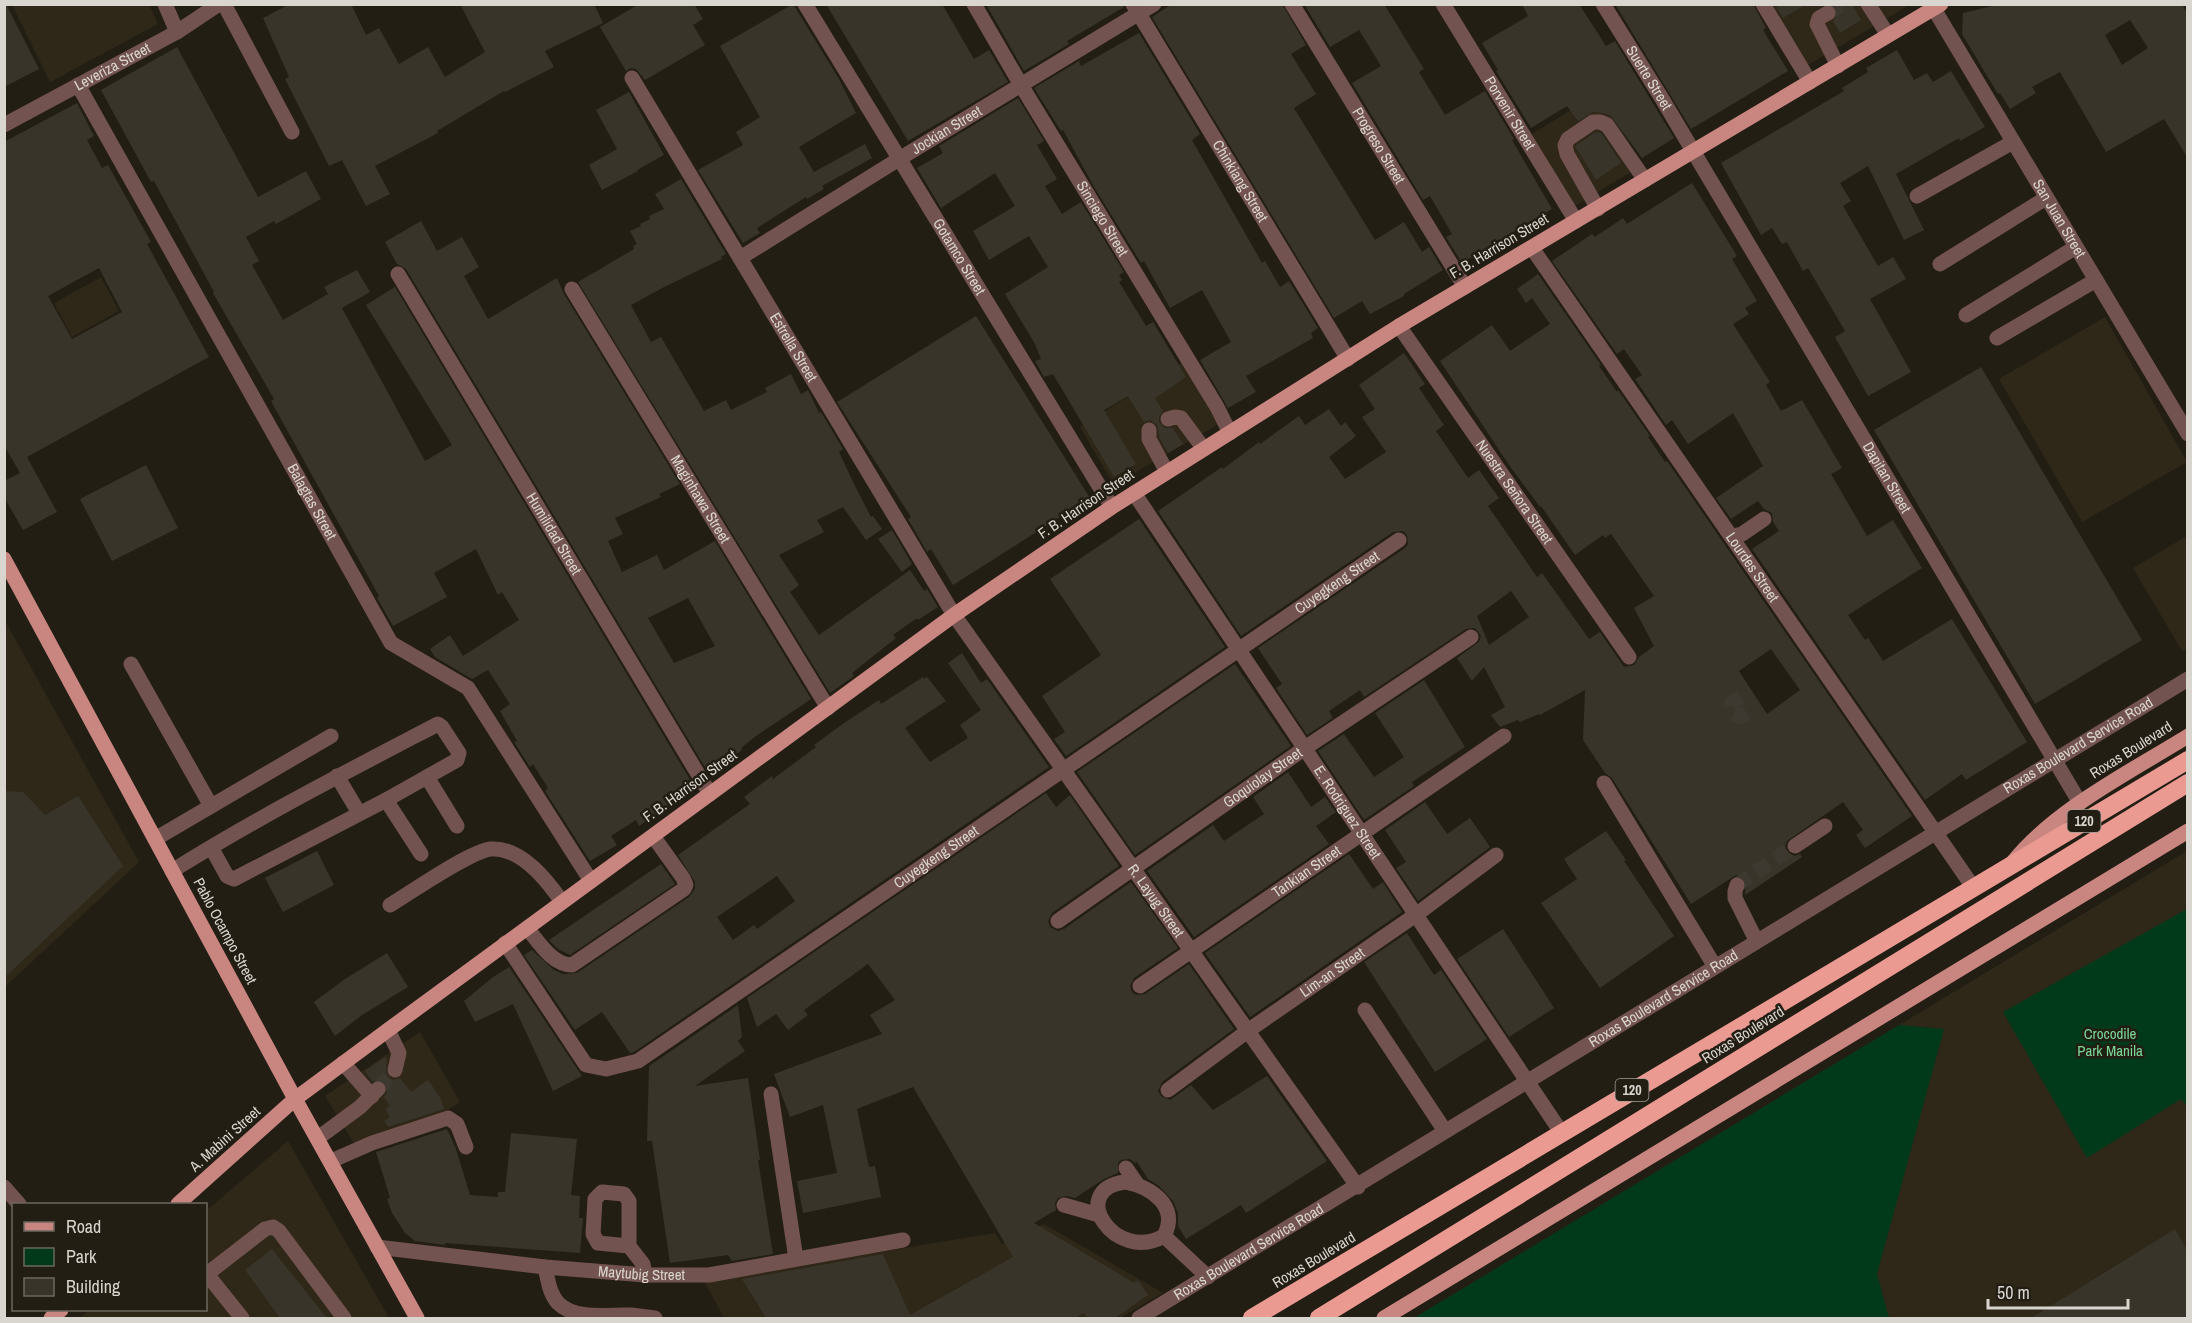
<svg xmlns="http://www.w3.org/2000/svg" width="2192" height="1323" font-family="'Archivo Narrow',sans-serif">
  <style>
    .built { fill: #2f2717 }
    .green { fill: #003a1a }
    .building { fill: #393429; fill-rule: evenodd }
    .lines { fill: none; stroke-linecap: round; stroke-linejoin: round }
    .minor-tunnel { stroke: #3e3930; stroke-width: 15; stroke-dasharray: 15 8; stroke-linecap: butt }
    .minor { stroke: #73534f; stroke-width: 15 }
    .major { stroke: #c9857f; stroke-width: 15 }
    .highway { stroke: #eb9a92; stroke-width: 18 }
    .labels { text-anchor: middle; stroke-width: 5; stroke-linejoin: round; paint-order: stroke }
    .shield { fill: #231e14; stroke: #a29e97; stroke-width: 1.5 }
    .shield-label { font-size: 14px; font-weight: bold; fill: #d9d5cf }
    .street-label { font-size: 15px; fill: #d9d5cf; stroke: #231e14 }
    .park-label { font-size: 15px; fill: #7bd998; stroke: #231e14 }
  </style>
  <rect width="100%" height="100%" fill="#231e14"/>
  <!-- built -->
  <g class="built">
    <polygon points="1907,4 1908,6 1808,65 1772,5"/>
    <polygon points="12,5 149,5 158,24 50,82"/>
    <polygon points="1599,93 1642,165 1575,206 1532,134"/>
    <polygon points="101,277 119,311 72,337 54,303"/>
    <polygon points="2105,317 2187,462 2082,522 1999,379"/>
    <polygon points="1185,360 1222,422 1114,485 1080,427"/>
    <polygon points="2187,536 2188,648 2182,651 2133,568"/>
    <polygon points="4,619 139,862 5,987 4,987"/>
    <polygon points="2187,851 2187,1318 1414,1318 1899,1025"/>
    <polygon points="420,1032 460,1102 446,1111 355,1145 325,1096"/>
    <polygon points="288,1141 389,1318 80,1318 90,1310 206,1310 206,1211"/>
    <polygon points="1044,1224 1163,1293 1120,1318 724,1318 704,1281 995,1233 1002,1244"/>
  </g>
  <!-- green -->
  <g class="green">
    <polygon points="2187,909 2187,1106 2181,1099 2087,1158 2003,1012"/>
    <polygon points="1899,1025 1944,1029 1877,1274 1889,1318 1414,1318"/>
  </g>
  <!-- building -->
  <g class="building">
    <polygon points="4,4 6,4 39,69 4,87"/>
    <polygon points="290,4 351,4 366,35 379,28 399,64 428,47 445,77 485,52 460,4 594,4 603,23 545,51 554,67 505,92 504,91 437,131 438,133 375,166 390,194 366,206 342,160 329,166 285,79 289,77 263,18"/>
    <polygon points="639,4 694,4 703,19 693,25 705,45 645,80 636,69 631,68 626,71 600,27"/>
    <polygon points="793,4 839,79 856,113 799,147 814,172 865,144 872,158 822,186 824,189 807,199 806,197 757,228 760,233 743,243 698,170 743,145 736,132 760,117 720,46"/>
    <polygon points="826,4 942,4 974,59 989,50 1008,82 908,141"/>
    <polygon points="986,4 1123,4 1124,7 1067,41 1069,44 1024,71"/>
    <polygon points="1172,4 1282,4 1306,45 1291,54 1316,94 1294,108 1375,240 1404,222 1422,252 1429,247 1443,270 1404,294 1404,296 1370,314 1362,301 1334,318 1152,17"/>
    <polygon points="1304,4 1384,4 1424,69 1419,72 1445,115 1485,91 1514,139 1512,140 1552,209 1462,263 1446,237 1452,234 1430,196 1423,200 1352,83 1381,66 1359,30 1330,47"/>
    <polygon points="1522,4 1579,4 1606,46 1615,41 1674,138 1642,158 1611,116 1603,113 1593,112 1578,121 1567,106 1531,128 1496,71 1498,70 1482,43 1528,16"/>
    <polygon points="1615,4 1753,4 1766,28 1763,30 1788,71 1691,129"/>
    <polygon points="1775,4 1807,4 1783,18"/>
    <polygon points="1833,4 1852,4 1861,20 1840,33 1833,21 1838,13"/>
    <path d="M2001,4H2182L2187,13V157L2164,119L2106,152L2060,72L2032,87L2036,93L2010,109L2000,93L1998,94L1962,34L1963,13ZM2130,20L2148,48L2122,65L2105,35Z"/>
    <polygon points="1139,33 1200,134 1192,140 1262,263 1265,261 1280,287 1289,281 1318,328 1311,333 1313,338 1246,376 1256,392 1228,408 1200,360 1231,342 1202,290 1170,308 1144,261 1141,263 1094,187 1063,130 1061,131 1034,88 1079,61 1081,66"/>
    <polygon points="177,47 258,197 306,171 321,199 276,224 274,221 246,237 259,261 252,265 283,320 328,294 324,287 357,270 370,292 342,308 425,461 452,445 366,305 395,287 695,788 639,826 636,820 611,836 617,845 590,861 545,791 548,788 533,764 530,767 514,742 517,741 500,711 510,704 488,670 472,679 435,657 430,649 450,635 463,656 519,620 502,592 498,595 476,549 434,573 447,597 393,626 377,598 379,596 271,401 274,399 213,293 214,292 154,181 151,182 101,90"/>
    <polygon points="1897,50 1914,80 1927,73 1933,82 1951,71 1985,127 1960,141 1959,138 1896,174 1924,230 1904,240 1868,166 1840,183 1851,201 1843,206 1878,266 1893,257 1906,279 1870,299 1911,372 1868,396 1835,337 1845,331 1808,268 1803,271 1787,242 1782,244 1772,228 1761,235 1721,163 1844,91 1842,88 1868,72 1866,68"/>
    <polygon points="629,92 664,155 637,170 638,171 602,190 589,165 617,149 596,110"/>
    <polygon points="1018,98 1044,141 1037,145 1057,179 1045,186 1062,214 1081,202 1124,272 1119,275 1122,280 1119,282 1146,326 1153,322 1186,377 1155,398 1163,411 1159,416 1159,422 1165,428 1173,428 1183,444 1168,453 1159,437 1157,425 1150,420 1144,422 1128,396 1104,410 1136,464 1114,477 1053,374 1044,377 1039,368 1035,361 1041,359 1035,344 1005,294 1048,267 1029,236 989,260 973,231 1015,206 995,173 941,208 917,168 943,153 939,146"/>
    <path d="M77,103L94,136L87,140L102,168L108,165L151,242L147,244L209,357L27,457L57,512L23,530L4,497V481L20,473L4,445V142ZM99,268L122,312L72,339L48,296Z"/>
    <polygon points="1596,132 1601,133 1621,163 1596,180 1575,146"/>
    <polygon points="681,179 726,254 721,257 722,259 664,287 631,305 651,342 661,337 704,411 726,400 731,410 767,392 765,388 791,374 801,394 808,390 819,413 821,412 843,449 839,452 853,482 871,517 873,516 882,529 866,540 843,507 817,520 824,532 779,555 799,585 790,592 819,635 910,570 924,591 927,589 938,607 918,620 917,618 893,635 896,638 852,673 854,676 830,693 578,282 634,249 633,246 637,244 630,231 641,226 640,224 650,219 649,216 664,209 655,194"/>
    <polygon points="1692,183 1737,256 1732,259 1757,301 1745,308 1749,314 1733,324 1770,382 1766,385 1781,411 1802,400 1842,468 1831,474 1867,536 1893,520 1922,568 1848,615 1865,640 1868,638 1883,661 1952,619 2027,742 1966,780 1962,774 1925,800 1752,549 1779,531 1773,522 1772,513 1764,509 1758,501 1731,519 1716,498 1763,466 1733,413 1688,444 1672,420 1666,425 1635,379 1642,375 1624,349 1617,354 1552,261 1592,234 1595,237 1623,218 1627,224"/>
    <path d="M421,221L437,251L462,237L479,267L464,276L488,319L557,278L564,294L680,484L659,494L661,497L615,518L623,534L608,541L622,572L657,555L664,570L715,541L811,699L756,736L741,748L742,750L709,774L406,269L397,264L385,242ZM688,598L715,646L674,663L648,618Z"/>
    <path d="M1538,274L1601,365L1599,366L1617,392L1618,390L1650,436L1648,437L1665,462L1667,461L1912,816L1865,848L1856,835L1863,830L1843,802L1787,841L1785,846L1787,852L1795,856L1800,854L1802,857L1745,895L1746,882L1741,876L1736,875L1691,904L1612,778L1605,773L1583,740L1585,690L1540,715L1539,714L1520,722L1518,720L1500,727L1491,715L1505,707L1484,667L1472,681L1457,658L1479,642L1481,636L1475,628L1466,629L1364,697L1360,690L1329,711L1333,718L1307,735L1276,688L1282,684L1258,648L1405,548L1408,544L1407,535L1403,531L1393,532L1241,636L1158,511L1222,467L1223,469L1259,442L1260,444L1299,416L1305,425L1329,409L1341,426L1345,422L1356,436L1329,457L1345,479L1386,452L1362,417L1375,409L1359,385L1404,353L1425,384L1419,388L1444,425L1436,431L1468,478L1479,470L1499,498L1488,506L1537,577L1542,573L1589,639L1600,632L1624,667L1634,665L1639,657L1654,646L1634,608L1654,596L1611,534L1605,538L1603,535L1575,555L1541,506L1540,507L1509,465L1440,361L1492,325L1510,351L1550,324L1532,298L1526,303L1517,289ZM1511,591L1529,617L1489,645L1477,616ZM1771,649L1800,690L1767,714L1739,671Z"/>
    <polygon points="976,316 1090,498 953,585 931,549 927,552 908,519 911,517 837,402"/>
    <polygon points="1981,367 2142,640 2035,704 1874,430"/>
    <polygon points="146,465 178,528 112,561 80,499"/>
    <polygon points="1139,519 1225,647 1066,756 1054,739 1065,732 1042,696 1101,655 1050,579"/>
    <polygon points="892,530 912,564 902,572 878,539"/>
    <path d="M962,653L981,683L987,679L1049,767L634,1052L630,1053L602,1012L575,1030L524,955L532,950L554,970L563,974L577,973L689,897L695,889V882L678,855L750,804L744,797L772,776L773,779L816,747L814,745L844,723L879,700L881,704L923,677L924,679L927,677L946,701L905,728L930,762L968,738L960,725L981,710L948,663ZM777,876L795,901L757,929L754,925L733,940L717,917Z"/>
    <polygon points="1235,664 1291,746 1135,855 1077,772"/>
    <polygon points="1424,680 1465,747 1412,782 1414,786 1364,820 1318,751 1344,734 1374,777 1404,757 1375,713"/>
    <polygon points="1288,772 1311,807 1325,797 1336,812 1316,826 1329,844 1194,937 1147,871 1213,825 1224,841 1264,814 1253,797"/>
    <polygon points="4,791 23,792 45,815 78,796 123,866 4,978"/>
    <polygon points="1046,793 1056,807 1070,795 1119,866 1052,913 1048,921 1050,927 1058,931 1064,929 1131,882 1178,948 1134,978 1130,986 1132,992 1136,995 1145,994 1189,964 1234,1029 1162,1082 1158,1091 1161,1096 1170,1100 1191,1085 1213,1110 1267,1076 1327,1161 1246,1213 1241,1205 1186,1239 1178,1226 1178,1213 1173,1201 1159,1186 1148,1179 1137,1162 1135,1163 1130,1159 1121,1160 1118,1163 1118,1173 1104,1179 1075,1198 1066,1196 1058,1198 1055,1203 1056,1210 1034,1223 1134,1283 1138,1280 1148,1295 1115,1318 1087,1318 1084,1313 1075,1318 766,1318 742,1279 883,1254 910,1315 1013,1257 913,1087 857,1109 869,1167 875,1166 881,1197 803,1213 797,1181 837,1173 823,1105 790,1117 774,1074 882,1034 870,1015 895,1000 868,964 804,1010 808,1015 788,1030 776,1014 757,1027 747,998"/>
    <polygon points="1425,802 1447,834 1470,818 1490,847 1418,901 1396,868 1406,862 1385,830"/>
    <polygon points="1606,831 1626,860 1624,861 1674,936 1600,988 1541,903 1577,879 1564,859"/>
    <polygon points="317,851 334,885 283,912 265,878"/>
    <polygon points="1349,854 1373,889 1383,882 1402,912 1250,1017 1205,953"/>
    <polygon points="661,864 675,884 570,955 558,949 549,940"/>
    <polygon points="1503,929 1554,1008 1509,1037 1457,959"/>
    <polygon points="1407,933 1434,975 1441,970 1487,1039 1435,1072 1364,962"/>
    <polygon points="387,953 408,987 362,1015 335,1036 314,1002 345,979"/>
    <polygon points="509,967 582,1076 553,1091 513,1004 475,1022 464,1001 493,977"/>
    <polygon points="738,1005 742,1037 738,1041 745,1051 695,1086 748,1078 760,1160 758,1160 773,1254 732,1261 728,1255 670,1263 652,1141 647,1141 649,1066"/>
    <polygon points="385,1057 387,1060 386,1072 389,1077 393,1080 400,1078 411,1092 428,1080 441,1099 444,1109 388,1127 384,1121 390,1117 385,1109 390,1106 384,1097 387,1092 387,1086 381,1080 372,1081 365,1071"/>
    <polygon points="447,1129 456,1149 470,1195 498,1197 498,1192 505,1192 511,1133 577,1139 571,1195 580,1196 579,1218 583,1218 580,1253 445,1243 445,1245 415,1241 405,1233 392,1213 387,1199 390,1198 376,1152"/>
    <polygon points="2175,1229 2187,1250 2187,1318 2031,1318"/>
    <polygon points="272,1249 327,1318 280,1318 245,1270"/>
  </g>
  <g class="lines">
    <!-- minor-tunnel -->
    <g class="minor-tunnel">
      <polyline points="1828,13 1843,4"/>
      <polyline points="1741,697 1731,704 1732,713 1740,717 1750,711"/>
      <polyline points="1737,885 1795,846"/>
      <polyline points="378,1089 395,1070"/>
    </g>
    <!-- minor -->
    <g class="minor">
      <polyline points="165,4 177,32"/>
      <polyline points="224,4 292,132"/>
      <path id="s1" d="M805,4L1112,507"/>
      <path id="s2" d="M974,4L1021,85L1217,407L1230,433"/>
      <path id="s3" d="M1133,4L1348,359"/>
      <path id="s4" d="M1292,4L1465,287"/>
      <path id="s5" d="M1443,4L1576,221"/>
      <path id="s6" d="M1603,4L1661,97L2080,803"/>
      <polyline points="1763,4 1810,82"/>
      <polyline points="1868,4 1888,35"/>
      <path id="s7" d="M1931,4L2188,434"/>
      <polyline points="1828,13 1819,18 1817,24 1838,66"/>
      <path id="s8" d="M632,78L954,615L1358,1187"/>
      <path id="s9" d="M78,85L391,643L468,688L591,881"/>
      <path id="s10" d="M4,125L177,32L219,4"/>
      <polyline points="1917,196 2013,142"/>
      <polyline points="1598,209 1567,154 1565,145 1568,139 1593,122 1600,122 1607,125 1645,180"/>
      <path id="s11" d="M1532,248L1973,887"/>
      <path id="s12" d="M740,258L899,159L1154,4"/>
      <polyline points="1940,264 2046,198"/>
      <path id="s13" d="M398,274L710,794"/>
      <path id="s14" d="M572,289L828,708"/>
      <polyline points="1966,315 2076,247"/>
      <path id="s15" d="M1399,326L1629,657"/>
      <polyline points="1997,338 2096,280"/>
      <polyline points="1168,419 1175,417 1181,418 1204,449"/>
      <polyline points="1149,430 1149,439 1167,472"/>
      <path id="s16" d="M1134,493L1561,1132"/>
      <polyline points="1732,536 1742,534 1764,519"/>
      <polyline points="131,664 211,806"/>
      <polyline points="337,776 359,813"/>
      <polyline points="427,777 457,826"/>
      <polyline points="1604,783 1714,965"/>
      <polyline points="386,800 421,854"/>
      <polyline points="155,839 331,736"/>
      <polyline points="1795,846 1825,826"/>
      <path d="M172,871C258,817 348,771 438,724L442,727L459,753L457,760L386,800L234,879L227,876L211,847"/>
      <polyline points="1737,885 1735,891 1735,898 1756,940"/>
      <path d="M390,905C410,893 470,851 491,849C521,847 547,880 562,902"/>
      <path id="s17" d="M1058,921L1305,748L1471,637"/>
      <path d="M527,928C538,941 552,965 572,965L684,889L686,885L683,878L653,836"/>
      <path id="s18" d="M505,943L586,1065L606,1069L638,1061L1399,540"/>
      <path id="s19" d="M1140,986L1504,736"/>
      <polyline points="1365,1010 1445,1131"/>
      <polyline points="388,1030 399,1053 395,1070"/>
      <polyline points="343,1063 372,1096"/>
      <path id="s20" d="M1168,1090L1249,1030L1417,914L1496,855"/>
      <polyline points="771,1094 796,1259"/>
      <polyline points="318,1138 360,1107 378,1089"/>
      <polyline points="331,1161 372,1143 448,1118 457,1124 466,1147"/>
      <polyline points="1126,1168 1137,1184"/>
      <path d="M1125,1182C1151,1187 1180,1206 1164,1236C1115,1264 1066,1190 1125,1182Z"/>
      <polyline points="4,1187 19,1204"/>
      <polyline points="1064,1205 1099,1215"/>
      <polyline points="1164,1236 1208,1277"/>
      <polyline points="629,1246 598,1243 593,1234 595,1199 602,1192 624,1194 629,1201 629,1246 643,1264 645,1275"/>
      <path id="s21" d="M377,1247L545,1267L645,1275H709L903,1240"/>
      <path d="M545,1267C548,1279 549,1293 558,1303C576,1321 609,1314 631,1315C639,1316 647,1317 655,1318"/>
      <polyline points="206,1273 242,1318"/>
      <polyline points="207,1274 265,1229 273,1227 279,1231 344,1318"/>
      <path id="s22" d="M1139,1318C1490,1107 1837,890 2188,679"/>
    </g>
    <!-- major -->
    <g class="major">
      <polyline points="4,559 295,1099 417,1318"/>
      <path d="M2013,862C2056,809 2130,772 2188,736"/>
      <polyline points="178,1204 295,1099 388,1030 954,615 1112,507 1399,326 1941,4"/>
      <polyline points="51,1318 61,1310"/>
      <polyline points="1384,1318 2188,831"/>
    </g>
    <!-- highway -->
    <g class="highway">
      <polyline points="1252,1318 2188,760"/>
      <polyline points="1319,1318 2188,783"/>
    </g>
  </g>
  <g class="labels">
    <!-- shield labels -->
    <g class="shield">
      <rect x="2067.5" y="810" width="33" height="22" rx="4.5"/>
      <rect x="1615.5" y="1079" width="33" height="22" rx="4.5"/>
    </g>
    <g class="shield-label">
      <text x="2084" y="826">120</text>
      <text x="1632" y="1095">120</text>
    </g>
    <!-- street labels -->
    <g class="street-label">
      <text dy="5" stroke="none"><textPath href="#s10" startOffset="123">Leveriza Street</textPath></text>
      <text dy="5" stroke="none"><textPath href="#s6" startOffset="87">Suerte Street</textPath></text>
      <text dy="5" stroke="none"><textPath href="#s5" startOffset="128">Porvenir Street</textPath></text>
      <text dy="5" stroke="none"><textPath href="#s12" startOffset="243">Jockian Street</textPath></text>
      <text dy="5" stroke="none"><textPath href="#s4" startOffset="166">Progreso Street</textPath></text>
      <text dy="5" stroke="none"><textPath href="#s3" startOffset="207">Chinkiang Street</textPath></text>
      <text dy="5" stroke="none"><textPath href="#s2" startOffset="250">Sinciego Street</textPath></text>
      <text dy="5" stroke="none"><textPath href="#s7" startOffset="250">San Juan Street</textPath></text>
      <text transform="translate(1499 246) rotate(-31)" y="5">F. B. Harrison Street</text>
      <text dy="5" stroke="none"><textPath href="#s1" startOffset="296">Gotamco Street</textPath></text>
      <text dy="5" stroke="none"><textPath href="#s8" startOffset="314">Estrella Street</textPath></text>
      <text dy="5" stroke="none"><textPath href="#s6" startOffset="552">Dapitan Street</textPath></text>
      <text dy="5" stroke="none"><textPath href="#s15" startOffset="202">Nuestra Señora Street</textPath></text>
      <text dy="5" stroke="none"><textPath href="#s14" startOffset="246">Maginhawa Street</textPath></text>
      <text dy="5" stroke="none"><textPath href="#s9" startOffset="478">Balagtas Street</textPath></text>
      <text transform="translate(1086 504) rotate(-34)" y="5">F. B. Harrison Street</text>
      <text dy="5" stroke="none"><textPath href="#s13" startOffset="303">Humilidad Street</textPath></text>
      <text dy="5" stroke="none"><textPath href="#s11" startOffset="388">Lourdes Street</textPath></text>
      <text dy="5" stroke="none"><textPath href="#s18" startOffset="1047">Cuyegkeng Street</textPath></text>
      <text dy="5" stroke="none"><textPath href="#s22" startOffset="1100">Roxas Boulevard Service Road</textPath></text>
      <text transform="translate(2131 750) rotate(-32)" y="5">Roxas Boulevard</text>
      <text dy="5" stroke="none"><textPath href="#s17" startOffset="250">Goquiolay Street</textPath></text>
      <text transform="translate(690 786) rotate(-36)" y="5">F. B. Harrison Street</text>
      <text dy="5" stroke="none"><textPath href="#s16" startOffset="384">E. Rodriguez Street</textPath></text>
      <text dy="5" stroke="none"><textPath href="#s18" startOffset="561">Cuyegkeng Street</textPath></text>
      <text dy="5" stroke="none"><textPath href="#s19" startOffset="202">Tankian Street</textPath></text>
      <text dy="5" stroke="none"><textPath href="#s8" startOffset="976">R. Layug Street</textPath></text>
      <text transform="translate(225 931) rotate(62)" y="5">Pablo Ocampo Street</text>
      <text dy="5" stroke="none"><textPath href="#s20" startOffset="202">Lim-an Street</textPath></text>
      <text dy="5" stroke="none"><textPath href="#s22" startOffset="614">Roxas Boulevard Service Road</textPath></text>
      <text transform="translate(1743 1035) rotate(-32)" y="5">Roxas Boulevard</text>
      <text transform="translate(225 1139) rotate(-42)" y="5">A. Mabini Street</text>
      <text dy="5" stroke="none"><textPath href="#s22" startOffset="128">Roxas Boulevard Service Road</textPath></text>
      <text transform="translate(1314 1260) rotate(-31)" y="5">Roxas Boulevard</text>
      <text dy="5" stroke="none"><textPath href="#s21" startOffset="266">Maytubig Street</textPath></text>
    </g>
    <!-- park labels -->
    <g class="park-label">
      <text x="2110" y="1039">Crocodile<tspan x="2110" dy="17">Park Manila</tspan></text>
    </g>
  </g>
  <!-- border -->
  <rect width="2192" height="1323" fill="none" stroke="#d9d5cf" stroke-width="12"/>
  <!-- legend -->
  <rect x="12" y="1203" width="195" height="108" fill="#231e14" stroke="#6c675f" stroke-width="1.5"/>
  <rect x="24" y="1222" width="30" height="9" fill="#c9857f" stroke="#6c675f" stroke-width="1.5"/>
  <text x="66" y="1233" font-size="18" fill="#d9d5cf">Road</text>
  <rect x="24" y="1248" width="30" height="18" fill="#003a1a" stroke="#6c675f" stroke-width="1.5"/>
  <text x="66" y="1263" font-size="18" fill="#d9d5cf">Park</text>
  <rect x="24" y="1278" width="30" height="18" fill="#393429" stroke="#6c675f" stroke-width="1.5"/>
  <text x="66" y="1293" font-size="18" fill="#d9d5cf">Building</text>
  <!-- scale -->
  <path d="M1988 1299v9h140v-9" fill="none" stroke="#d9d5cf" stroke-width="3"/>
  <text x="1997" y="1299" font-size="18" fill="#d9d5cf" stroke="#231e14" stroke-width="4.5" paint-order="stroke">50 m</text>
</svg>
